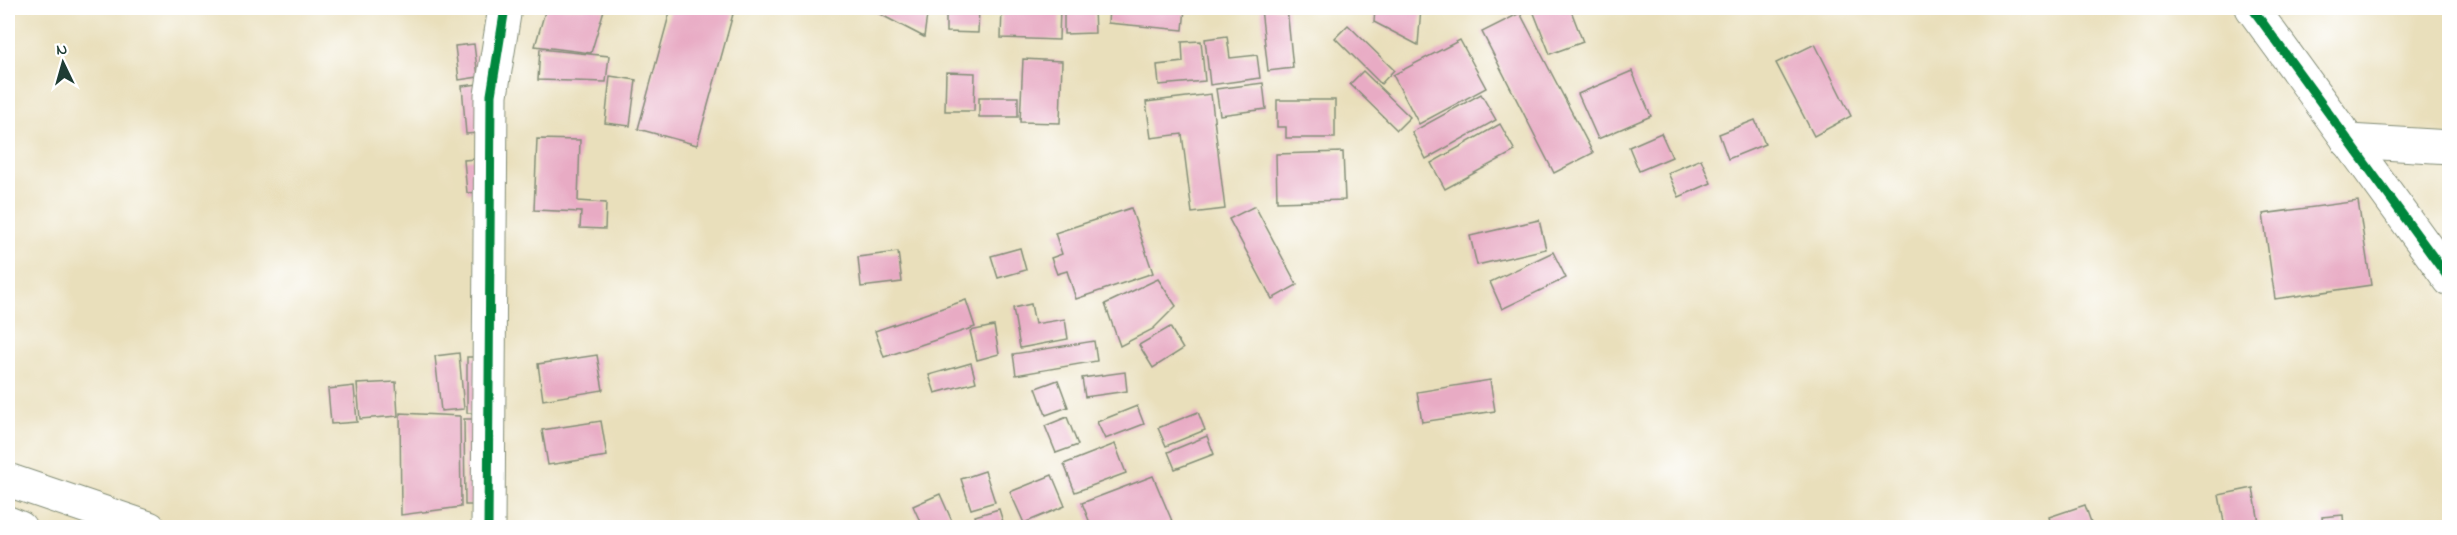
<svg xmlns="http://www.w3.org/2000/svg" width="2457" height="535" font-family="'Indie Flower',sans-serif">
	<style>
		.building { fill: #e8abc4 }
		.lines { fill: none; stroke-linecap: round; stroke-linejoin: round }
		.minor-casing { stroke: #848e78; stroke-width: 35 }
		.major-casing { stroke: #848e78; stroke-width: 35 }
		.highway-casing { stroke: #848e78; stroke-width: 35 }
		.minor { stroke: #fff; stroke-width: 33 }
		.major { stroke: #fff; stroke-width: 33 }
		.highway { stroke: #fff; stroke-width: 33 }
		.cycleway-casing { stroke: #fff; stroke-width: 13 }
		.cycleway { stroke: #00873e; stroke-width: 9 }
	</style>
	<rect width="100%" height="100%" fill="#fff"/>
	<filter id="ink" filterUnits="userSpaceOnUse"><feTurbulence type="fractalNoise" baseFrequency=".0167" numOctaves="2"/><feDisplacementMap in="SourceGraphic" scale="12" xChannelSelector="R" yChannelSelector="G"/><feConvolveMatrix kernelMatrix="1 2 1 2 8 2 1 2 1" color-interpolation-filters="sRGB"/></filter>
	<filter id="wash" filterUnits="userSpaceOnUse"><feTurbulence type="fractalNoise" baseFrequency=".008" numOctaves="4" result="noise"/><feDisplacementMap in="SourceGraphic" scale="24" xChannelSelector="R" yChannelSelector="G"/><feGaussianBlur stdDeviation="1.35" result="paint"/><feColorMatrix in="noise" values="0 0 0 0 0 0 0 0 0 0 0 0 0 0 0 0 0 1.4 0 .05"/><feComposite in="paint" operator="in"/></filter>
	<g filter="url(#wash)">
		<rect width="100%" height="100%" fill="#e9dfbb"/>
		<g id="blocks">
			<!-- building -->
			<g class="building">
				<polygon points="546,8 593,8 604,10 591,53 535,46"/>
				<polygon points="671,8 709,8 733,14 697,145 638,129"/>
				<polygon points="868,8 928,8 924,37"/>
				<polygon points="946,8 979,8 978,33 946,32"/>
				<polygon points="1002,8 1060,8 1059,40 1001,38"/>
				<polygon points="1064,8 1094,8 1095,33 1064,34"/>
				<polygon points="1109,8 1185,8 1183,30 1108,23"/>
				<polygon points="1287,8 1293,68 1268,71 1261,9"/>
				<polygon points="1375,8 1421,8 1418,45 1374,22"/>
				<polygon points="1532,8 1570,8 1583,42 1550,54"/>
				<polygon points="1520,13 1593,153 1554,173 1482,32"/>
				<polygon points="1348,25 1394,70 1381,84 1335,38"/>
				<polygon points="1227,36 1230,58 1257,55 1260,78 1210,85 1205,39"/>
				<polygon points="1460,40 1486,88 1419,124 1393,75"/>
				<polygon points="1201,41 1205,81 1159,85 1157,65 1183,62 1182,42"/>
				<polygon points="474,44 478,77 459,80 455,46"/>
				<polygon points="1815,44 1851,116 1814,136 1776,63"/>
				<polygon points="540,49 609,56 606,82 538,80"/>
				<polygon points="1023,59 1062,61 1060,123 1020,122"/>
				<polygon points="1363,71 1410,117 1397,130 1350,84"/>
				<polygon points="1632,71 1651,116 1598,139 1578,94"/>
				<polygon points="946,72 975,73 974,111 945,111"/>
				<polygon points="610,76 636,80 630,126 605,123"/>
				<polygon points="487,83 491,132 466,134 462,86"/>
				<polygon points="1263,83 1266,109 1220,115 1216,89"/>
				<polygon points="1211,94 1225,209 1192,213 1182,134 1151,138 1146,102"/>
				<polygon points="1481,94 1496,120 1426,159 1412,132"/>
				<rect x="979" y="97" width="39" height="20"/>
				<polygon points="1277,100 1335,100 1335,138 1286,138 1286,127 1277,127"/>
				<polygon points="1755,120 1765,144 1728,159 1719,134"/>
				<polygon points="1500,124 1515,151 1445,189 1431,163"/>
				<polygon points="1661,133 1672,157 1639,171 1629,147"/>
				<polygon points="537,139 580,140 578,201 606,203 605,229 580,228 581,212 534,210"/>
				<polygon points="1343,152 1345,200 1277,202 1276,154"/>
				<polygon points="487,158 489,191 467,193 464,160"/>
				<polygon points="1701,159 1711,183 1679,197 1668,173"/>
				<polygon points="2358,201 2371,285 2275,299 2263,214"/>
				<polygon points="1255,206 1297,285 1272,299 1229,219"/>
				<polygon points="1131,208 1153,273 1076,299 1067,271 1057,274 1051,258 1062,254 1055,233"/>
				<polygon points="1539,220 1546,249 1477,265 1470,236"/>
				<polygon points="1020,248 1026,270 998,278 991,256"/>
				<polygon points="898,252 902,282 861,287 858,257"/>
				<polygon points="1553,252 1566,278 1502,309 1490,282"/>
				<polygon points="1158,279 1176,306 1153,329 1120,346 1105,304"/>
				<polygon points="966,300 975,327 884,357 875,331"/>
				<polygon points="1031,304 1035,324 1065,319 1068,339 1020,348 1013,308"/>
				<polygon points="994,326 999,354 977,360 970,331"/>
				<polygon points="1170,327 1183,349 1153,368 1139,345"/>
				<polygon points="1094,341 1097,361 1016,375 1013,354"/>
				<polygon points="459,353 464,409 441,411 435,356"/>
				<polygon points="597,355 603,390 543,400 538,364"/>
				<polygon points="467,357 491,357 490,413 467,413"/>
				<polygon points="971,363 976,382 935,393 929,375"/>
				<polygon points="1125,372 1127,391 1085,397 1082,378"/>
				<polygon points="1058,380 1068,407 1046,415 1036,388"/>
				<polygon points="1490,380 1495,411 1422,422 1417,392"/>
				<polygon points="396,382 398,416 360,419 357,384"/>
				<polygon points="354,386 357,422 331,424 328,389"/>
				<polygon points="1137,406 1144,424 1105,439 1097,422"/>
				<polygon points="1198,412 1205,430 1166,446 1158,428"/>
				<polygon points="400,413 460,416 461,507 401,515"/>
				<polygon points="1067,417 1078,445 1056,453 1045,426"/>
				<polygon points="464,419 490,419 491,505 465,505"/>
				<polygon points="601,421 607,456 548,465 542,430"/>
				<polygon points="1207,436 1214,454 1175,469 1168,452"/>
				<polygon points="1115,444 1126,473 1075,492 1064,464"/>
				<polygon points="985,471 995,502 971,509 961,479"/>
				<polygon points="1052,475 1065,506 1024,523 1010,492"/>
				<polygon points="1153,476 1172,521 1156,528 1092,528 1082,503"/>
				<polygon points="2253,488 2260,528 2225,528 2219,495"/>
				<polygon points="940,494 955,528 923,528 913,506"/>
				<polygon points="2085,505 2093,528 2052,528 2049,517"/>
				<polygon points="999,509 1005,528 979,528 975,516"/>
				<polygon points="2343,515 2344,528 2323,528 2322,517"/>
			</g>
		</g>
	</g>
	<g filter="url(#ink)">
		<use href="#blocks" fill-opacity="0" stroke="#848e78" stroke-width="1.5"/>
		<g class="lines">
			<defs>
				<g id="minor">
					<polyline points="2252,8 2450,280"/>
					<polyline points="2348,141 2450,147"/>
					<polyline points="488,528 491,95 505,8"/>
				</g>
				<polyline id="major" points="8,480 149,528"/>
				<polyline id="highway" points="8,523 20,528"/>
			</defs>
			<!-- minor casing -->
			<use href="#minor" class="minor-casing"/>
			<!-- major casing -->
			<use href="#major" class="major-casing"/>
			<!-- highway casing -->
			<use href="#highway" class="highway-casing"/>
			<!-- minor -->
			<use href="#minor" class="minor"/>
			<!-- major -->
			<use href="#major" class="major"/>
			<!-- highway -->
			<use href="#highway" class="highway"/>
			<defs>
				<g id="cycleway">
					<polyline points="2252,8 2450,280"/>
					<polyline points="488,528 491,95 505,8"/>
				</g>
			</defs>
			<!-- cycleway casing -->
			<use href="#cycleway" class="cycleway-casing"/>
			<!-- cycleway -->
			<use href="#cycleway" class="cycleway"/>
		</g>
	</g>
	<!-- margin -->
	<rect width="2457" height="535" fill="none" stroke="#fff" stroke-width="30"/>
	<!-- north arrow -->
	<g transform="translate(63 63) rotate(355)" stroke="#ffffff" stroke-width="4.5" paint-order="stroke">
	<path d="M0-4.5L10 22L0 15L-10 22Z" fill="#1f3d34"/>
	<text y="-9" font-size="16" font-weight="bold" text-anchor="middle" fill="#1f3d34">N</text>
	</g>
</svg>
